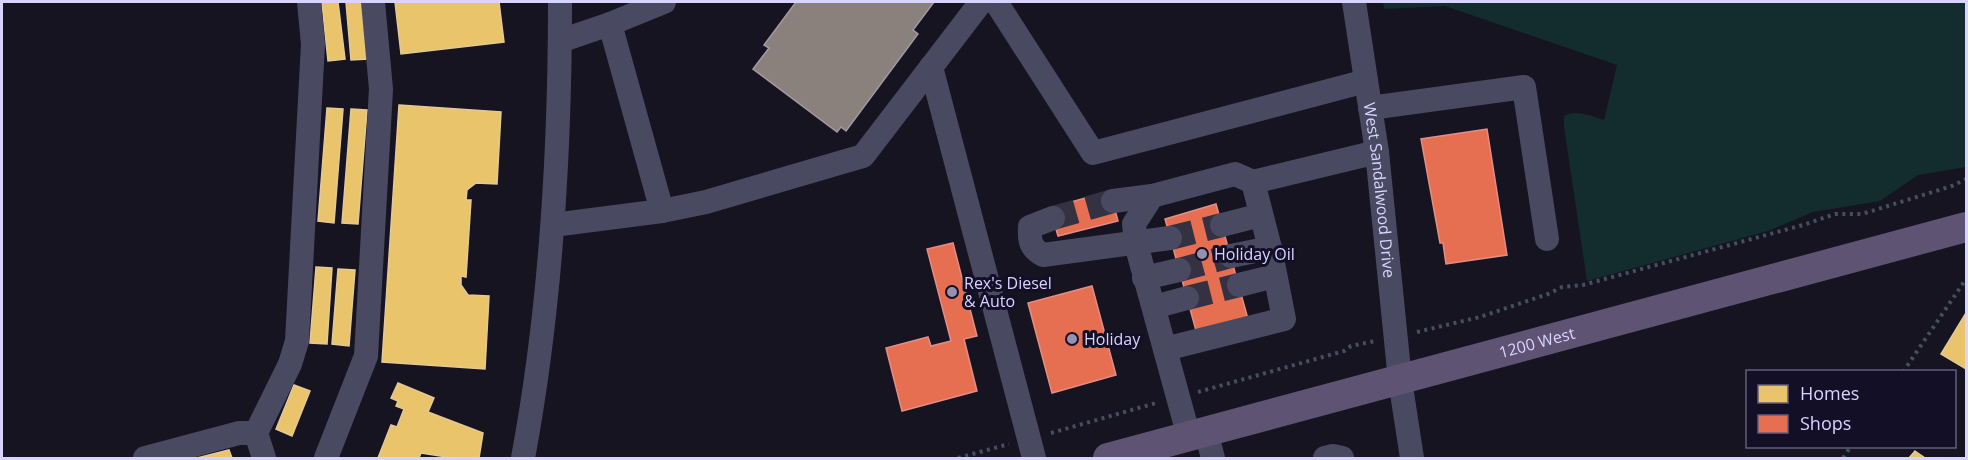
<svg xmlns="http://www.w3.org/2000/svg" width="1968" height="460" font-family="'Open Sans',sans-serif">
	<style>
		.green { fill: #132c2d }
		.homes { fill: #e9c46a; stroke: #e4c997; stroke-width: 1.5 }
		.shops { fill: #e76f51; stroke: #e38d85; stroke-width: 1.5 }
		.industry { fill: #8a817c; stroke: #a29aa3; stroke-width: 1.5 }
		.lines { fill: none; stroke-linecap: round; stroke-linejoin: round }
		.minor-tunnel { stroke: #333142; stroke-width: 24; stroke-dasharray: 24 12; stroke-linecap: butt }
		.path { stroke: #44505f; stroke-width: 4; stroke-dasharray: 3 4.5; stroke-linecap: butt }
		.minor { stroke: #4a4962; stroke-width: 24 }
		.major { stroke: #5e5373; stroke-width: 30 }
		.poi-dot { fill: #9591b1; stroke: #130f26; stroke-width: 2 }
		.labels { text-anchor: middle; stroke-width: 6; stroke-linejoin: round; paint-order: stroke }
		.street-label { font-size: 16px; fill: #d9d4ff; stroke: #130f26 }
		.poi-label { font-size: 16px; fill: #d9d4ff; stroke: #130f26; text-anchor: start }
	</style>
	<rect width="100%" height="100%" fill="#161421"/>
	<!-- green -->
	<path class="green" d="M1383 2H1966V167L1918 175 1880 201 1813 212 1768 231 1587 281 1564 127V116C1577 109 1591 116 1604 120L1617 65 1445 6 1384 9Z"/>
	<!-- homes -->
	<g class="homes">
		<polygon points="322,2 338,2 345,59 328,61"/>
		<polygon points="346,2 362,2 368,59 351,60"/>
		<polygon points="395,2 499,2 504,42 401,54"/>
		<polygon points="399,105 501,112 497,184 476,183 467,190 466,200 471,200 466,277 461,276 461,285 468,295 489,296 485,369 382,362"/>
		<polygon points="327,108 343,109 334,223 318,221"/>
		<polygon points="351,109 367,110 358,224 342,223"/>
		<polygon points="316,267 332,268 327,344 310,343"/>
		<polygon points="338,269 355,270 349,346 332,344"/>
		<polygon points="1966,313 1966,369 1941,354"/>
		<polygon points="398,383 434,398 428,412 483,433 479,458 453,458 421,453 419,458 378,458 391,425 397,427 404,409 396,406 398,401 391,398"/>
		<polygon points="294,385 310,391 292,436 276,429"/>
		<polygon points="229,450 232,458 197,458"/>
		<polygon points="1915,451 1925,458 1909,458"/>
	</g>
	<!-- shops -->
	<g class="shops">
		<polygon points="1487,129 1507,255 1446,264 1443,243 1440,243 1421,139"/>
		<polygon points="1110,191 1118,221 1058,236 1050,208"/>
		<polygon points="1216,204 1248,319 1197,334 1165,219"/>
		<polygon points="953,243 977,336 964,339 977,391 902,411 886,348 928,337 931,346 951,341 927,249"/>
		<polygon points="1092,286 1116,375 1052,393 1028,303"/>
	</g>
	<!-- industry -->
	<polygon class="industry" points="796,2 934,2 913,30 918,34 846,131 841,127 837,132 753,69 769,48 764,45"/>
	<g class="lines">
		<!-- minor-tunnel -->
		<g class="minor-tunnel">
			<polyline points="1053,218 1113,201"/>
			<polyline points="1170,238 1222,225"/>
			<polyline points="1179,270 1231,256"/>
			<polyline points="1187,298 1239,285"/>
		</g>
		<!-- path -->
		<g class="path">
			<polyline points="1417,332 1480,317 1548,294 1562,287 1583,285 1803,225 1835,214 1862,214 1952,186 1966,179"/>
			<polyline points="1903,372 1966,279"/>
			<polyline points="1198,392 1344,351 1351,346 1375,341"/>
			<polyline points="1051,433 1156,403"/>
			<polyline points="958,458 1009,444"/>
			<polyline points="1843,458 1851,446"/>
		</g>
		<!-- minor -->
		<g class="minor">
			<polyline points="996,2 1093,153 1366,81"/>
			<path id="s1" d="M1354 2 1377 152 1400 380 1412 458"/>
			<polyline points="610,24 664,2"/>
			<polyline points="931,67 1034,458"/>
			<polyline points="1370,108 1524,87 1547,239"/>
			<polyline points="1113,201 1152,196"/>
			<polyline points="662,211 706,202 863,156 981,2"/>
			<path d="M1053 218 1030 227C1029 242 1031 248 1043 255L1170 238"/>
			<polyline points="553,225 662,211 610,24 560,41"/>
			<polyline points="1222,225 1261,215"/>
			<polyline points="1231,256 1270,248"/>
			<polyline points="1144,278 1179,270"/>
			<polyline points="1239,285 1275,276"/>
			<polyline points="1154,307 1187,298"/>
			<polyline points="1165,349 1284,319 1270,248 1253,182"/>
			<polyline points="1206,432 1213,458"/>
			<polyline points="1189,437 1136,244 1134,224 1152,196 1235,174 1253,182 1377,152"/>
			<polyline points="145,458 239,433 256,433"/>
			<polyline points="264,458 256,433 290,364 297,341 313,44 309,2"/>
			<polyline points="326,458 366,356 381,89 373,2"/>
			<path d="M523 458C551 308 560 155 560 2"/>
			<polyline points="1325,458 1333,456 1342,458"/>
		</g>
		<!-- major -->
		<path class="major" id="s2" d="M1108 458 1966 227"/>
	</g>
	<!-- markers -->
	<g class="poi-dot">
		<circle cx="1202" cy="254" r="6"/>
		<circle cx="952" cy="292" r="6"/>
		<circle cx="1072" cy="339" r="6"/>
	</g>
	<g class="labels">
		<!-- street labels -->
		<g class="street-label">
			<text dy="6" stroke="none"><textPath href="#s1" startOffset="190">West Sandalwood Drive</textPath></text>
			<text dy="6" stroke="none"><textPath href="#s2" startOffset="444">1200 West</textPath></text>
		</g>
		<!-- poi labels -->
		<g class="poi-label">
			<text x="1214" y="260">Holiday Oil</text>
			<text x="964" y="289">Rex's Diesel<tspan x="964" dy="18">&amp; Auto</tspan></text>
			<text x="1084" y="345">Holiday</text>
		</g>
	</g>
	<!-- border -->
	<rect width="1968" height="460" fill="none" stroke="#d9d4ff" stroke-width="6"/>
	<!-- legend -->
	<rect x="1746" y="370" width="210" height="78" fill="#130f26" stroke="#625e7d" stroke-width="1.5"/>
	<rect x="1758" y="385" width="30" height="18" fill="#e9c46a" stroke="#625e7d" stroke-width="1.5"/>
	<text x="1800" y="400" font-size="18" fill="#d9d4ff">Homes</text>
	<rect x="1758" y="415" width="30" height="18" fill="#e76f51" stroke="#625e7d" stroke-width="1.5"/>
	<text x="1800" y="430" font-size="18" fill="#d9d4ff">Shops</text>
</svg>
